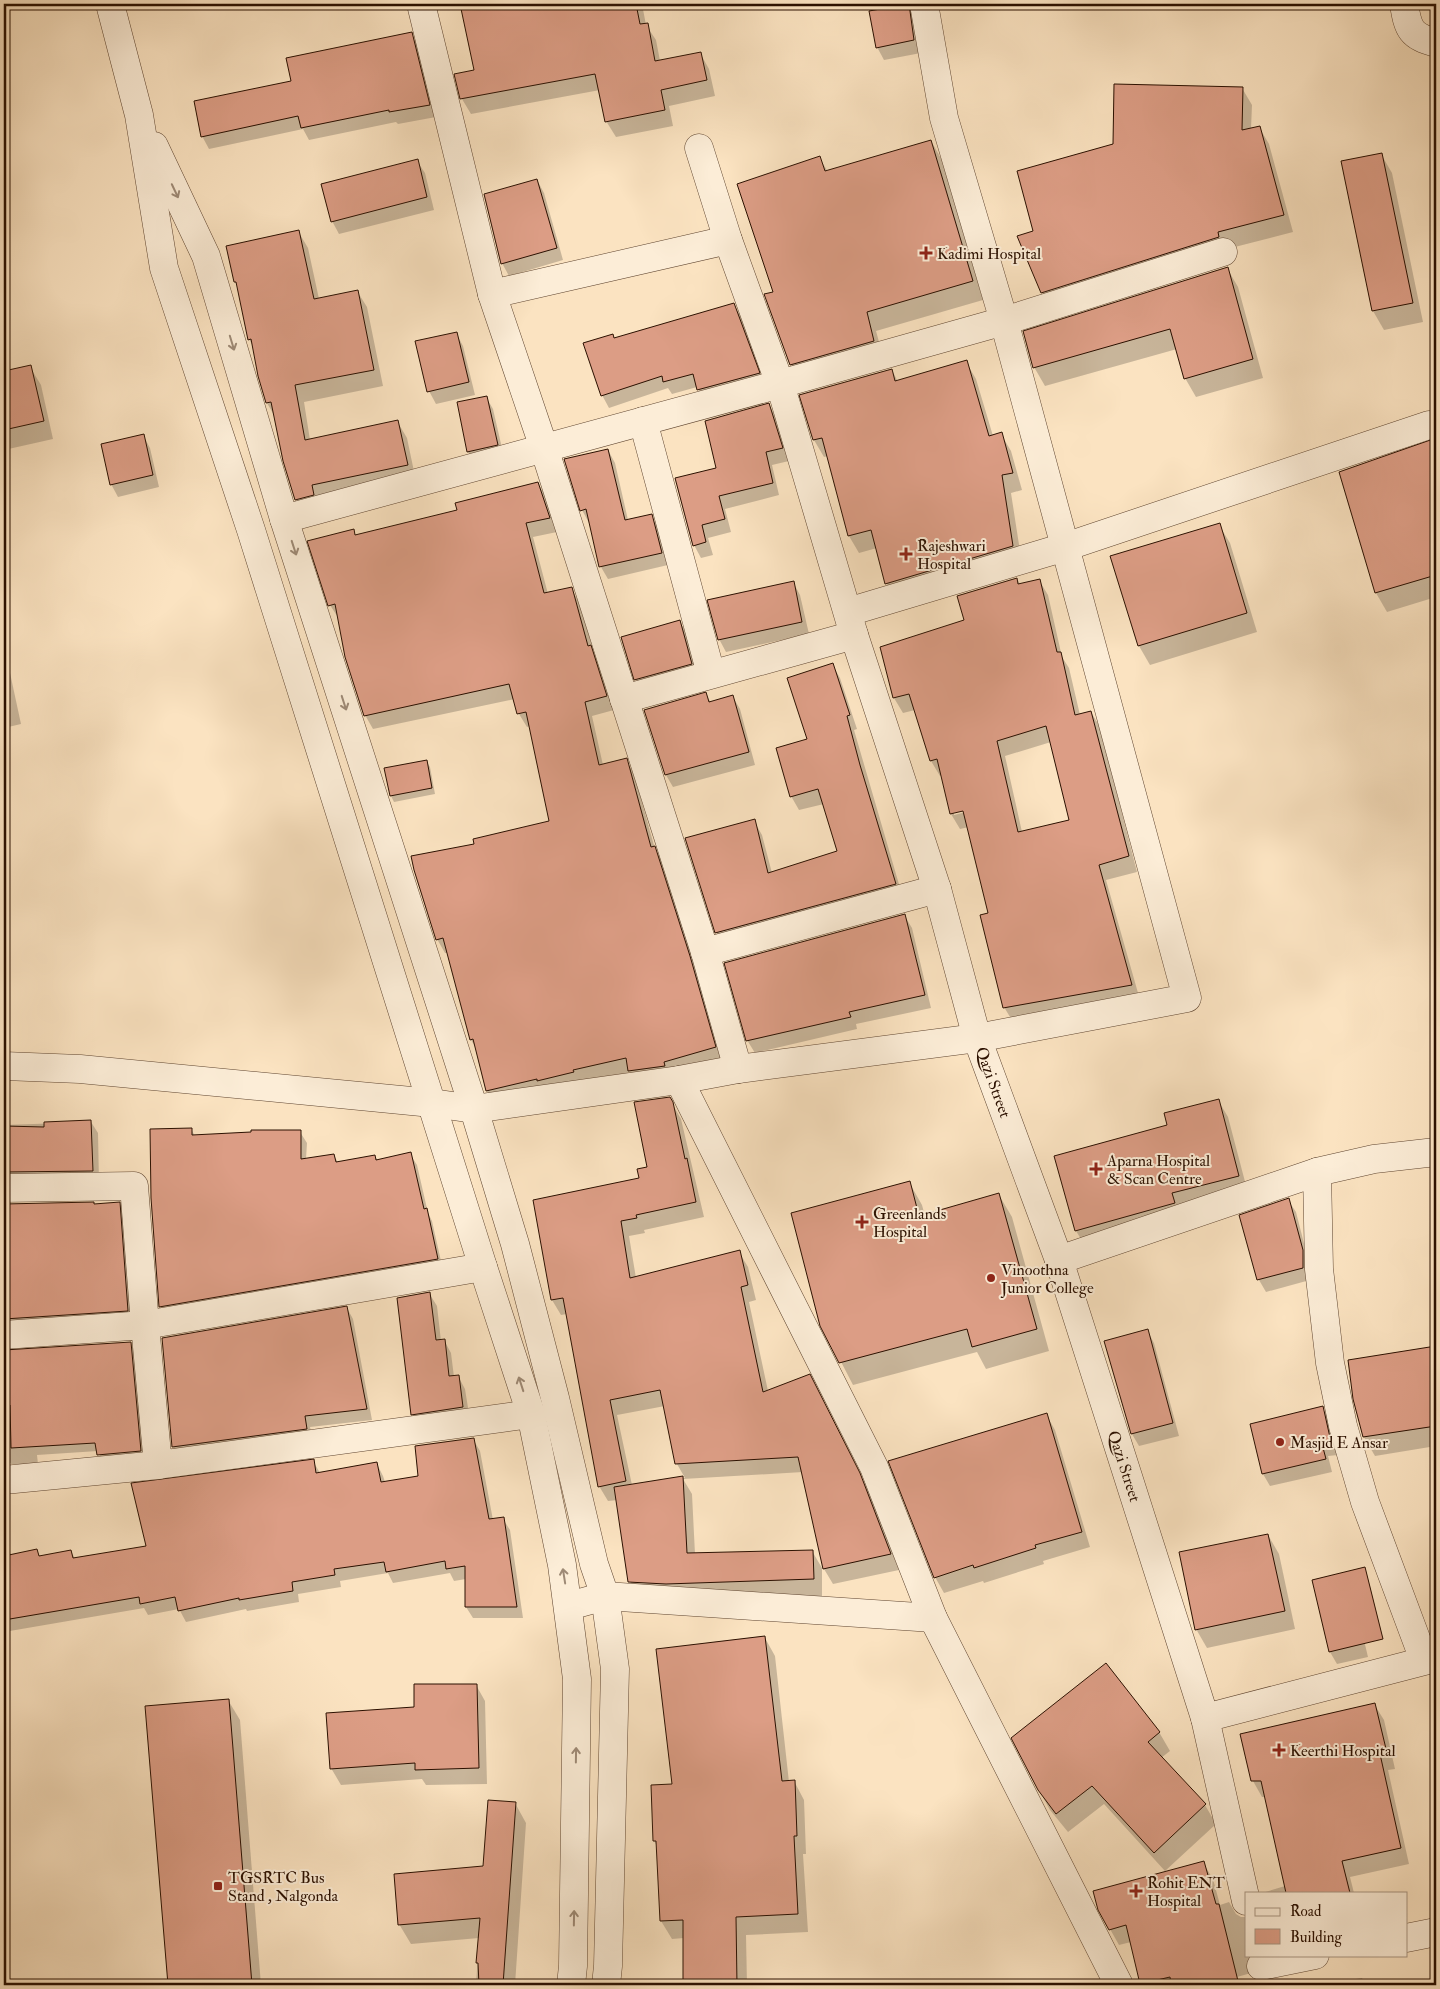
<svg xmlns="http://www.w3.org/2000/svg" width="1440" height="1989" font-family="'IM FELL Double Pica',serif">
	<style>
		.shadow { fill: #0003; fill-rule: evenodd }
		.building { fill: #dc9d85; stroke: #2b1000; fill-rule: evenodd }
		.lines { fill: none; stroke-linecap: round; stroke-linejoin: round }
		.minor-casing { stroke: #5f4530; stroke-width: 29 }
		.tertiary-casing { stroke: #5f4530; stroke-width: 29 }
		.minor { stroke: #fcedd7; stroke-width: 28 }
		.tertiary { stroke: #fcedd7; stroke-width: 28 }
		.oneway { stroke: #9e8a76 }
		.poi-dot { fill: #8f2418; stroke: #fcedd7; stroke-width: 2 }
		.labels { text-anchor: middle; stroke-width: 4; stroke-linejoin: round; paint-order: stroke }
		.poi-label { font-size: 16px; fill: #2b1000; stroke: #fcedd7; text-anchor: start }
		.street-label { font-size: 16px; fill: #2b1000; stroke: #fcedd7 }
	</style>
	<rect width="100%" height="100%" fill="#fbe3c1"/>
	<filter id="stains"><feTurbulence type="fractalNoise" baseFrequency=".004" numOctaves="4"/><feColorMatrix values="0 0 0 0 .2 0 0 0 0 .09 0 0 0 0 .02 0 0 0 .5 -.17"/></filter>
	<radialGradient id="worn" r=".72"><stop offset=".6" stop-color="#630" stop-opacity="0"/><stop offset="1" stop-color="#630" stop-opacity=".3"/></radialGradient>
	<!-- shadow -->
	<g class="shadow">
		<polygon points="461,4 642,4 646,25 656,40 660,61 700,53 709,69 715,96 669,106 673,126 616,137 606,121 600,90 471,114 462,99 475,71"/>
		<polygon points="1434,4 1436,4 1436,16 1434,12"/>
		<polygon points="908,5 915,17 921,53 884,60 877,47"/>
		<polygon points="411,34 418,46 436,117 398,124 396,122 309,140 303,129 209,149 202,136 292,82"/>
		<polygon points="1242,88 1252,105 1251,129 1259,127 1269,144 1293,232 1227,249 1052,309 1042,292 1114,145"/>
		<polygon points="931,141 942,160 983,300 876,331 884,360 802,383 791,364 775,292 819,157 828,172"/>
		<polygon points="1381,154 1392,173 1423,322 1384,330 1373,311 1343,162"/>
		<polygon points="417,161 425,173 434,210 339,234 332,221"/>
		<polygon points="537,180 544,193 563,260 509,276 502,263"/>
		<polygon points="298,231 308,248 319,299 357,291 367,307 383,386 304,402 310,440 397,421 407,438 416,481 305,516 296,499 275,417 267,403 254,348 249,339 239,288 235,282"/>
		<polygon points="1227,268 1238,287 1263,378 1196,397 1185,378 1177,349 1045,386 1034,367"/>
		<polygon points="734,305 741,317 766,386 705,402 697,387 672,394 668,388 609,408 602,395 615,340"/>
		<polygon points="456,333 463,346 475,395 436,404 429,391"/>
		<polygon points="966,362 976,379 993,436 1001,434 1011,451 1022,490 1011,493 1022,564 897,601 887,584 877,548 859,553 849,536 828,456 824,457 814,440 801,396 892,370 898,382"/>
		<polygon points="30,367 41,385 53,439 4,450 4,373"/>
		<polygon points="486,397 493,409 504,457 476,464 468,452 458,403"/>
		<polygon points="769,405 776,417 789,461 772,465 779,495 725,509 731,532 708,538 713,555 701,558 694,545 718,469"/>
		<polygon points="143,435 150,448 159,487 118,497 111,484"/>
		<polygon points="1436,440 1436,597 1387,612 1376,593 1341,472"/>
		<polygon points="608,450 615,463 628,520 651,515 658,528 668,565 608,579 601,567 590,522 589,523 582,510"/>
		<polygon points="538,483 546,497 557,532 533,537 548,594 571,588 579,602 594,653 598,660 614,710 592,716 603,765 626,760 634,774 655,849 662,861 697,972 723,1061 638,1085 630,1072 495,1104 487,1091 476,1048 471,1040 448,953 445,953 437,939 476,845 551,822 530,726 527,727 519,714 515,699 373,729 365,715 339,619 330,605 353,530 356,536 458,511"/>
		<polygon points="1219,525 1230,543 1257,632 1150,665 1139,646 1112,557"/>
		<path d="M1017 579 1020 584 1039 580 1048 595 1062 657 1069 668 1080 715 1091 712 1100 727 1137 872 1106 880 1140 1000 1013 1022 1004 1007 990 914 969 827 960 829 951 814 942 775 940 776 931 761 915 710 903 713 894 698 966 621ZM1051 742 1071 821 1022 832 1005 756ZM969 809 970 811 954 815V812Z"/>
		<polygon points="793,582 800,595 809,634 726,652 719,639"/>
		<polygon points="680,622 687,634 698,676 643,692 636,679"/>
		<polygon points="4,645 21,724 4,728"/>
		<polygon points="832,664 840,678 857,729 854,730 903,898 725,947 716,932 754,821 762,835 772,873 838,852 824,804 799,810 791,796"/>
		<polygon points="706,694 711,703 733,697 740,709 755,765 673,787 666,775"/>
		<polygon points="426,761 430,767 435,794 394,802 391,796 386,769"/>
		<polygon points="904,915 912,928 931,1008 856,1024 857,1029 755,1053 747,1040"/>
		<path d="M669 1098 681 1119 704 1217 644 1230 645 1233 629 1236 636 1278 739 1252 748 1267 756 1300 749 1302 768 1391H818L868 1490 899 1570 833 1584 824 1569 803 1472 683 1479 692 1494 695 1554 812 1551 822 1568V1596L677 1601 639 1598 630 1581 618 1500 608 1501 599 1486 567 1314 561 1315 552 1300 649 1168ZM665 1406 677 1464 685 1478 632 1485 617 1415Z"/>
		<polygon points="1218,1100 1228,1117 1248,1193 1086,1247 1076,1231 1056,1157 1169,1125"/>
		<polygon points="91,1122 98,1133 99,1182 4,1186 4,1125"/>
		<polygon points="191,1129 195,1136 300,1132 307,1143 306,1159 334,1155 338,1163 375,1156 378,1161 410,1154 417,1165 428,1213 432,1221 443,1270 167,1317 160,1306"/>
		<polygon points="909,1182 922,1205 925,1216 999,1195 1012,1217 1049,1351 986,1369 977,1352 853,1385 822,1325"/>
		<polygon points="1288,1200 1296,1212 1309,1263 1310,1280 1266,1292 1259,1280 1241,1216"/>
		<polygon points="119,1203 126,1215 134,1322 4,1333 4,1205 93,1204 94,1206"/>
		<polygon points="429,1293 437,1306 441,1341 444,1340 451,1353 454,1377 458,1376 465,1389 470,1420 419,1427 412,1414"/>
		<polygon points="347,1308 353,1319 372,1420 310,1427 313,1440 180,1458 173,1447 163,1339"/>
		<polygon points="1147,1330 1154,1343 1179,1436 1139,1446 1132,1434 1106,1342"/>
		<polygon points="130,1343 135,1351 145,1459 103,1463 98,1451 37,1455 38,1464 11,1464 6,1456 4,1351"/>
		<polygon points="1436,1348 1436,1446 1375,1456 1364,1437 1349,1361"/>
		<polygon points="1322,1408 1330,1420 1338,1455 1328,1456 1332,1472 1270,1486 1263,1474"/>
		<polygon points="1046,1414 1055,1430 1090,1547 1043,1561 1044,1564 984,1583 983,1581 944,1593 935,1577"/>
		<polygon points="473,1439 480,1451 493,1520 503,1519 510,1530 523,1618 473,1618 466,1607 466,1579 454,1581 450,1573 393,1583 388,1573 340,1581 341,1587 298,1594 299,1602 247,1611 246,1609 186,1622 179,1609 148,1615 144,1608 4,1632 4,1544 12,1556 37,1550 40,1557 71,1551 75,1559 147,1547 313,1461 320,1473 377,1464 383,1476 385,1482 419,1477"/>
		<polygon points="1268,1535 1279,1554 1295,1629 1207,1648 1196,1629"/>
		<polygon points="1313,1581 1351,1586 1368,1657 1337,1664 1330,1652"/>
		<polygon points="765,1638 775,1656 789,1782 794,1781 804,1800 806,1854 803,1854 808,1932 746,1935 747,1985 684,1985 684,1938 672,1939 661,1921 657,1846 654,1841 652,1786 673,1786"/>
		<polygon points="476,1685 485,1701 487,1784 426,1785 422,1779 341,1785 331,1768 415,1709"/>
		<polygon points="228,1700 240,1720 261,1985 168,1985 146,1707"/>
		<polygon points="1374,1704 1384,1720 1395,1769 1388,1770 1409,1864 1350,1877 1354,1893 1262,1893 1285,1886 1266,1797 1262,1797 1253,1781"/>
		<polygon points="1159,1732 1170,1751 1161,1758 1205,1805 1216,1824 1165,1871 1104,1804 1068,1832 1050,1810 1039,1790"/>
		<polygon points="515,1803 526,1823 515,1985 476,1985 479,1938 411,1944 399,1924 485,1867"/>
		<polygon points="1203,1863 1213,1879 1220,1905 1229,1902 1236,1914 1241,1917 1246,1917 1246,1955 1316,1955 1208,1985 1142,1985 1131,1942 1119,1945 1110,1929"/>
		<polygon points="1362,1978 1366,1985 1338,1985 1337,1982"/>
	</g>
	<!-- building -->
	<g class="building">
		<polygon points="460,4 636,4 640,24 648,23 655,61 701,52 707,80 661,90 665,110 605,122 595,74 460,99 454,74 474,70"/>
		<polygon points="909,4 914,40 876,48 869,11"/>
		<polygon points="412,32 430,105 389,112 389,110 301,128 298,116 201,137 194,101 291,81 286,58"/>
		<polygon points="1114,84 1243,87 1242,130 1260,126 1284,215 1218,232 1219,237 1041,293 1017,236 1033,231 1017,171 1113,144"/>
		<polygon points="931,140 973,281 867,312 874,341 790,365 764,294 773,292 737,184 820,156 825,171"/>
		<polygon points="1382,153 1413,303 1372,311 1341,161"/>
		<polygon points="418,159 427,197 331,222 321,184"/>
		<polygon points="537,179 557,248 501,264 484,194"/>
		<polygon points="299,230 314,299 358,290 374,370 295,385 305,440 398,420 408,465 312,485 314,495 295,500 283,461 271,402 266,403 258,376 251,339 248,340 236,282 234,282 226,246"/>
		<polygon points="1228,267 1253,359 1184,379 1170,329 1033,368 1023,331"/>
		<polygon points="734,303 760,373 697,390 693,374 663,382 662,376 601,396 583,343 613,334 614,338"/>
		<polygon points="457,332 469,382 427,392 415,341"/>
		<polygon points="967,360 989,436 1002,432 1013,473 1002,475 1013,546 885,584 871,530 848,536 822,438 813,440 799,395 892,369 895,381"/>
		<polygon points="31,365 44,421 4,430 4,371"/>
		<polygon points="487,396 498,445 467,452 457,402"/>
		<polygon points="769,403 783,448 766,452 773,483 719,496 725,519 702,525 706,542 693,546 675,478 716,468 705,421"/>
		<polygon points="144,434 153,475 110,485 101,444"/>
		<polygon points="1436,438 1436,575 1375,593 1339,472"/>
		<polygon points="608,449 625,520 652,514 662,553 599,567 586,509 580,511 564,459"/>
		<polygon points="538,482 550,518 526,523 544,593 572,587 588,646 591,645 607,696 585,702 599,765 627,758 651,847 655,846 690,956 716,1047 664,1062 665,1066 628,1071 626,1058 573,1070 574,1072 537,1081 537,1079 486,1091 473,1039 470,1040 443,938 436,940 414,870 411,856 474,844 473,839 549,821 526,712 517,714 509,684 364,716 345,657 335,604 328,606 307,541 354,529 355,535 457,510 455,503"/>
		<polygon points="1220,523 1247,613 1138,646 1110,556"/>
		<path d="M1017 578 1018 584 1040 579 1057 652H1061L1075 715 1091 711 1129 856 1099 865 1132 985 1003 1008 980 915 988 913 963 811 950 814 937 759 930 761 909 694 893 698 880 647 964 620 957 596ZM1046 726 1069 820 1018 832 997 741Z"/>
		<polygon points="794,581 802,622 718,640 707,600"/>
		<polygon points="680,620 692,664 634,680 621,637"/>
		<polygon points="833,663 850,715 847,716 860,765 896,884 715,933 685,838 755,819 768,873 837,851 818,789 790,797 776,748 807,739 787,678"/>
		<polygon points="706,692 709,702 733,695 749,752 665,775 644,710"/>
		<polygon points="427,760 432,788 390,796 384,768"/>
		<polygon points="905,914 925,995 849,1012 851,1017 746,1041 724,963"/>
		<polygon points="670,1097 673,1102 685,1159 687,1158 696,1202 636,1215 637,1218 621,1221 630,1278 740,1250 748,1285 741,1287 763,1392 810,1374 860,1473 891,1554 823,1569 798,1457 675,1464 660,1390 610,1400 626,1481 598,1487 563,1298 551,1300 533,1200 639,1178 637,1169 647,1167 634,1102"/>
		<polygon points="1219,1099 1239,1176 1172,1193 1175,1203 1075,1231 1054,1156 1167,1125 1164,1113"/>
		<polygon points="91,1120 93,1171 4,1172 4,1126 44,1127 44,1122"/>
		<polygon points="192,1128 192,1135 251,1132 251,1130 301,1130 301,1159 334,1154 336,1162 375,1155 376,1160 411,1152 424,1209 427,1208 438,1259 159,1307 151,1198 150,1129"/>
		<polygon points="910,1181 919,1216 999,1193 1037,1329 972,1347 967,1329 839,1363 820,1326 791,1213"/>
		<polygon points="1289,1198 1303,1250 1303,1268 1257,1280 1239,1215"/>
		<polygon points="94,1202 94,1204 120,1202 128,1311 4,1319 4,1204"/>
		<polygon points="430,1292 436,1340 445,1339 449,1376 459,1375 463,1407 411,1415 397,1298"/>
		<polygon points="347,1306 367,1409 305,1416 307,1429 172,1447 162,1338"/>
		<polygon points="1148,1329 1173,1423 1131,1434 1104,1341"/>
		<polygon points="131,1342 141,1451 97,1455 95,1443 11,1448 10,1405 4,1405 4,1350"/>
		<polygon points="1436,1346 1436,1426 1363,1437 1353,1399 1348,1360"/>
		<polygon points="1323,1406 1331,1442 1322,1444 1326,1459 1262,1474 1250,1424"/>
		<polygon points="1047,1413 1082,1532 1035,1545 1036,1548 974,1568 973,1565 934,1578 888,1461"/>
		<polygon points="474,1438 489,1519 504,1517 517,1607 465,1607 465,1566 446,1569 445,1561 386,1572 384,1562 334,1569 335,1575 292,1582 293,1591 239,1600 239,1598 178,1611 175,1597 140,1604 139,1597 4,1620 4,1556 37,1549 39,1556 71,1550 73,1558 146,1546 131,1483 314,1459 316,1473 377,1462 381,1482 418,1476 415,1446"/>
		<polygon points="683,1476 687,1553 813,1550 814,1579 666,1584 628,1582 614,1487"/>
		<polygon points="1268,1534 1285,1611 1195,1630 1179,1552"/>
		<polygon points="1365,1567 1383,1639 1329,1652 1312,1580"/>
		<polygon points="765,1636 782,1781 795,1780 797,1836 794,1836 798,1914 736,1917 737,1985 683,1985 683,1920 660,1921 656,1841 653,1841 651,1785 672,1784 656,1649"/>
		<polygon points="1106,1663 1160,1732 1148,1742 1206,1804 1154,1853 1092,1786 1056,1814 1038,1790 1011,1738"/>
		<polygon points="414,1684 477,1684 479,1768 415,1770 415,1763 330,1769 326,1713 414,1707"/>
		<polygon points="229,1699 252,1985 168,1985 145,1706"/>
		<polygon points="1375,1703 1387,1753 1380,1754 1401,1848 1342,1861 1350,1893 1286,1893 1261,1781 1251,1781 1240,1734"/>
		<polygon points="488,1800 516,1802 503,1985 479,1985 478,1963 476,1963 480,1918 398,1925 394,1874 483,1866"/>
		<polygon points="1204,1861 1216,1904 1219,1904 1239,1985 1171,1985 1170,1977 1140,1984 1126,1925 1109,1930 1098,1910 1093,1891"/>
	</g>
	<g class="lines">
		<defs>
			<g id="minor">
				<polyline points="421,4 492,294 544,448 705,952 738,1069"/>
				<polyline points="924,4 944,118 1004,321 1223,252"/>
				<path d="M1404 4C1408 30 1411 36 1436 43"/>
				<polyline points="699,148 728,240 780,384 854,635 937,889 977,1038 1059,1260 1205,1718 1246,1901"/>
				<polyline points="492,294 728,240"/>
				<polyline points="643,421 711,674"/>
				<polyline points="848,612 1065,547 1429,425"/>
				<polyline points="624,699 854,635"/>
				<polyline points="705,952 937,889"/>
				<polyline points="4,1066 80,1069 432,1103 474,1109 679,1080 738,1069 977,1038 1187,998 1004,321 780,384 284,519"/>
				<polyline points="1317,1172 1319,1269 1330,1363 1343,1426 1365,1502 1424,1660"/>
				<polyline points="4,1188 134,1186 145,1325 483,1267"/>
				<polyline points="1059,1260 1317,1172 1374,1159 1436,1152"/>
				<polyline points="4,1335 145,1325 158,1465 531,1414"/>
				<polyline points="4,1480 158,1465"/>
				<polyline points="569,1606 605,1596 933,1618 874,1467 679,1080"/>
				<polyline points="933,1618 1119,1985"/>
				<polyline points="1205,1718 1436,1658"/>
				<polyline points="1406,1938 1436,1932"/>
				<polyline points="1261,1966 1315,1955"/>
			</g>
			<g id="tertiary">
				<polyline points="110,4 139,115 164,268 251,530 483,1267 531,1414 562,1565 577,1679 573,1966 571,1985"/>
				<polyline points="154,146 206,256 284,519 474,1109 515,1244 555,1398 594,1564 605,1596 615,1669 608,1966 606,1985"/>
			</g>
		</defs>
		<!-- minor casing -->
		<use href="#minor" class="minor-casing"/>
		<!-- tertiary casing -->
		<use href="#tertiary" class="tertiary-casing"/>
		<!-- minor -->
		<use href="#minor" class="minor"/>
		<!-- tertiary -->
		<use href="#tertiary" class="tertiary"/>
	</g>
	<!-- one-way arrows -->
	<defs><path id="oneway-shaft" d="M-6 0H5M1.5-3L5.5 0L1.5 3" fill="none" stroke-width="1.6" stroke-linecap="round" stroke-linejoin="round" transform="scale(1.25)"/></defs>
	<g class="oneway">
		<use href="#oneway-shaft" transform="translate(175 191) rotate(65)"/>
		<use href="#oneway-shaft" transform="translate(232 343) rotate(73)"/>
		<use href="#oneway-shaft" transform="translate(294 548) rotate(72)"/>
		<use href="#oneway-shaft" transform="translate(344 703) rotate(72)"/>
		<use href="#oneway-shaft" transform="translate(521 1384) rotate(-108)"/>
		<use href="#oneway-shaft" transform="translate(564 1576) rotate(-99)"/>
		<use href="#oneway-shaft" transform="translate(576 1755) rotate(-89)"/>
		<use href="#oneway-shaft" transform="translate(574 1918) rotate(-89)"/>
	</g>
	<!-- markers -->
	<g class="poi-dot">
		<path d="M923.5 245.5h5v5h5v5h-5v5h-5v-5h-5v-5h5z"/>
		<path d="M903.5 546.5h5v5h5v5h-5v5h-5v-5h-5v-5h5z"/>
		<path d="M1093.5 1161.5h5v5h5v5h-5v5h-5v-5h-5v-5h5z"/>
		<path d="M859.5 1214.5h5v5h5v5h-5v5h-5v-5h-5v-5h5z"/>
		<circle cx="991" cy="1278" r="5"/>
		<circle cx="1280" cy="1442" r="5"/>
		<path d="M1276.5 1742.5h5v5h5v5h-5v5h-5v-5h-5v-5h5z"/>
		<rect x="213" y="1881" width="10" height="10" rx="2.5"/>
		<path d="M1133.5 1883.5h5v5h5v5h-5v5h-5v-5h-5v-5h5z"/>
	</g>
	<g class="labels">
		<!-- poi labels -->
		<g class="poi-label">
			<text x="937" y="259">Kadimi Hospital</text>
			<text x="917" y="551">Rajeshwari<tspan x="917" dy="18">Hospital</tspan></text>
			<text x="1107" y="1166">Aparna Hospital<tspan x="1107" dy="18">&amp; Scan Centre</tspan></text>
			<text x="873" y="1219">Greenlands<tspan x="873" dy="18">Hospital</tspan></text>
			<text x="1001" y="1275">Vinoothna<tspan x="1001" dy="18">Junior College</tspan></text>
			<text x="1290" y="1448">Masjid E Ansar</text>
			<text x="1290" y="1756">Keerthi Hospital</text>
			<text x="228" y="1883">TGSRTC Bus<tspan x="228" dy="18">Stand , Nalgonda</tspan></text>
			<text x="1147" y="1888">Rohit ENT<tspan x="1147" dy="18">Hospital</tspan></text>
		</g>
		<!-- street labels -->
		<g class="street-label">
			<text transform="translate(994 1082) rotate(70)" y="6">Qazi Street</text>
			<text transform="translate(1125 1466) rotate(72)" y="6">Qazi Street</text>
		</g>
	</g>
	<!-- margin -->
	<rect width="1440" height="1989" fill="none" stroke="#fbe3c1" stroke-width="20"/>
	<rect x="5" y="5" width="1430" height="1979" fill="none" stroke="#2b1000" stroke-width="2.5"/>
	<rect x="10" y="10" width="1420" height="1969" fill="none" stroke="#2b1000"/>
	<!-- legend -->
	<rect x="1245" y="1892" width="162" height="65" fill="#fcedd7" stroke="#a89581"/>
	<rect x="1255" y="1908" width="25" height="8" fill="#fcedd7" stroke="#a89581"/>
	<text x="1290" y="1916" font-size="15" fill="#2b1000">Road</text>
	<rect x="1255" y="1929" width="25" height="15" fill="#dc9d85" stroke="#a89581"/>
	<text x="1290" y="1942" font-size="15" fill="#2b1000">Building</text>
	<rect width="100%" height="100%" filter="url(#stains)"/>
	<rect width="100%" height="100%" fill="url(#worn)"/>
</svg>
